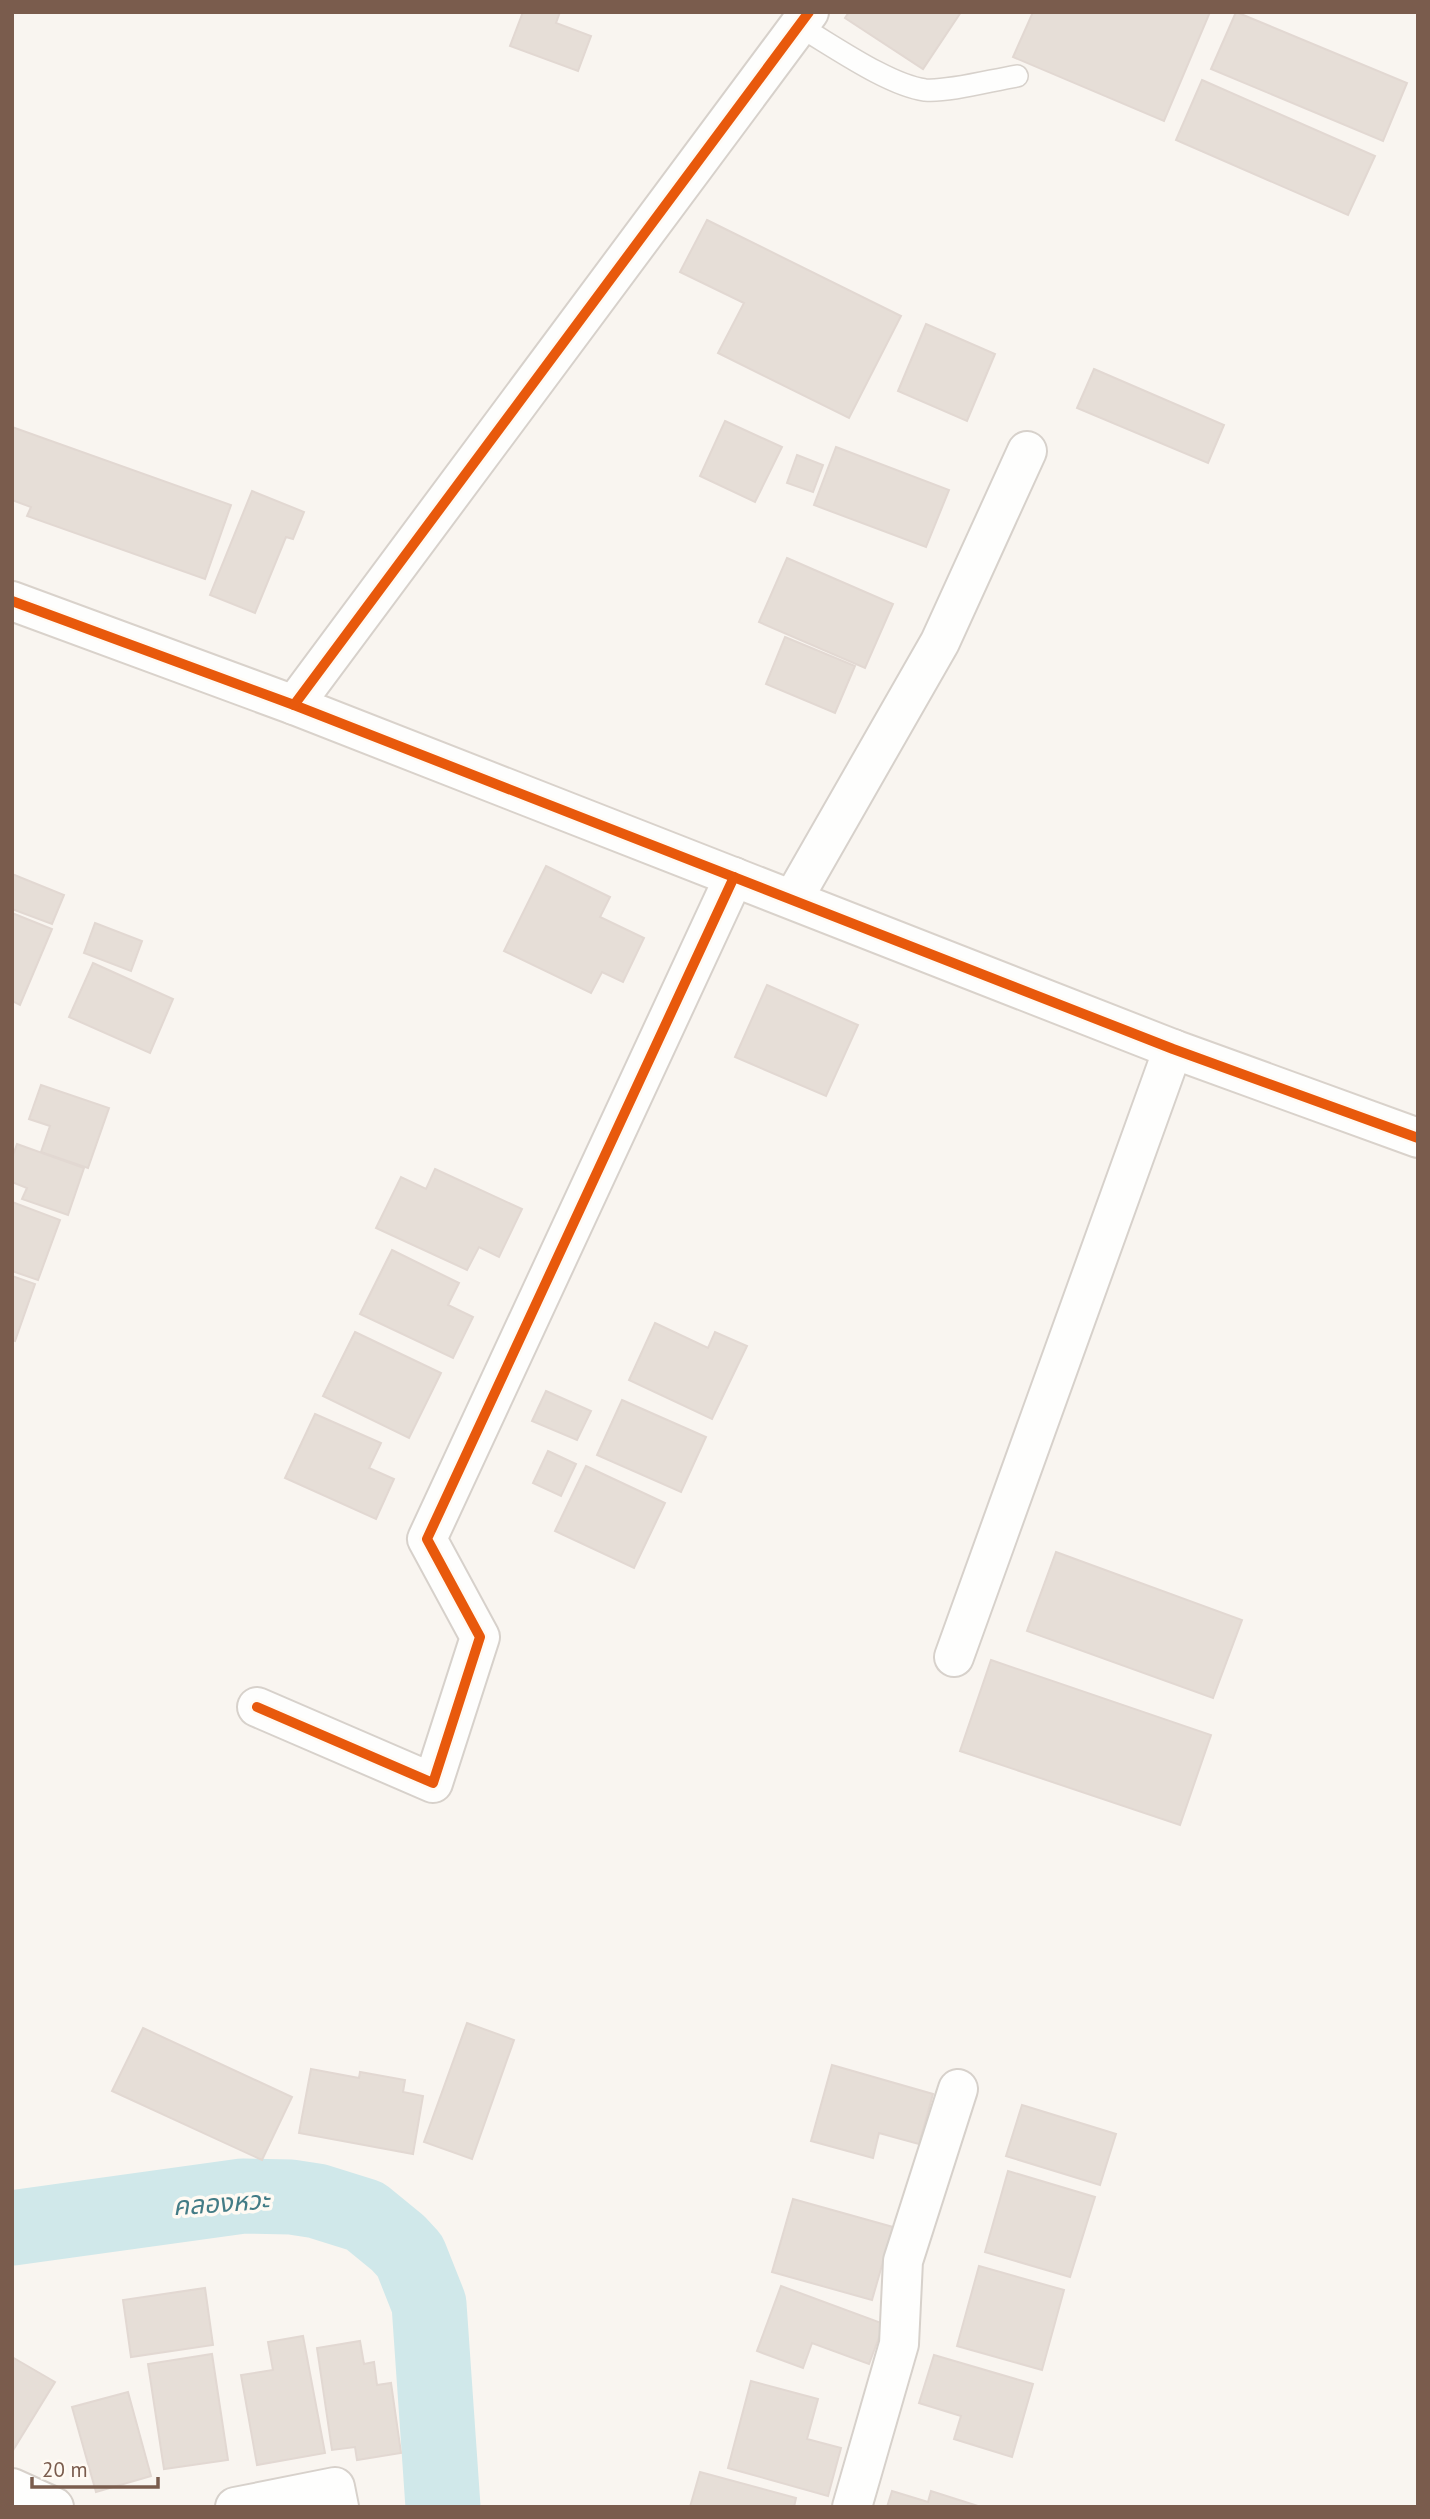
<svg xmlns="http://www.w3.org/2000/svg" width="1430" height="2519" font-family="'PT Sans','Noto Sans Thai',sans-serif">
	<style>
		.lines { fill: none; stroke-linecap: round; stroke-linejoin: round }
		.river { stroke: #d0e8ea; stroke-width: 75 }
		.building { fill: #e6ded7; stroke: #e2d8d2; stroke-width: 2 }
		.lane-casing { stroke: #d7d1cb; stroke-width: 24 }
		.street-casing { stroke: #d7d1cb; stroke-width: 42 }
		.secondary-casing { stroke: #d9d2cb; stroke-width: 42 }
		.lane { stroke: #fefefd; stroke-width: 21 }
		.street { stroke: #fefefd; stroke-width: 38 }
		.secondary { stroke: #fefefd; stroke-width: 38 }
		.cycleway-casing { stroke: #fffaf3; stroke-width: 15 }
		.cycleway { stroke: #e8590c; stroke-width: 10 }
		.labels { text-anchor: middle; stroke-width: 7; stroke-linejoin: round; paint-order: stroke }
		.water-label { font-size: 26px; font-style: italic; fill: #437c86; stroke: #fffaf3 }
	</style>
	<rect width="100%" height="100%" fill="#f9f5f0"/>
	<g class="lines">
		<!-- river -->
		<polyline class="river" points="12,2228 243,2196 291,2197 317,2201 365,2216 398,2243 410,2256 429,2304 443,2507"/>
	</g>
	<!-- building -->
	<g class="building">
		<polygon points="523,12 560,12 556,23 591,36 578,71 510,46"/>
		<polygon points="849,12 961,12 923,69 845,18"/>
		<polygon points="1033,12 1210,12 1164,121 1013,57"/>
		<polygon points="1236,12 1407,83 1383,141 1211,69"/>
		<polygon points="1202,80 1375,156 1348,215 1176,140"/>
		<polygon points="707,220 901,316 849,418 718,353 744,303 680,272"/>
		<polygon points="926,324 995,354 967,421 898,391"/>
		<polygon points="1094,369 1224,425 1208,463 1077,408"/>
		<polygon points="725,421 782,447 755,502 700,476"/>
		<polygon points="12,427 231,505 205,579 27,516 31,507 12,500"/>
		<polygon points="836,447 949,490 926,547 814,505"/>
		<polygon points="797,455 823,465 813,492 787,483"/>
		<polygon points="252,491 304,512 293,539 286,537 255,613 210,595"/>
		<polygon points="787,558 893,604 865,668 759,622"/>
		<polygon points="785,637 855,666 835,713 766,684"/>
		<polygon points="546,866 610,897 600,917 644,938 623,982 602,972 591,993 504,951"/>
		<polygon points="12,874 64,895 52,924 12,909"/>
		<polygon points="12,913 52,929 20,1005 12,1001"/>
		<polygon points="95,923 142,941 131,971 84,953"/>
		<polygon points="93,963 173,999 150,1053 69,1017"/>
		<polygon points="767,985 858,1025 826,1096 735,1057"/>
		<polygon points="41,1085 109,1108 88,1168 41,1152 50,1126 29,1119"/>
		<polygon points="17,1144 84,1168 68,1215 22,1199 27,1188 12,1182 12,1158"/>
		<polygon points="435,1169 522,1209 499,1257 479,1247 467,1270 376,1228 401,1177 426,1189"/>
		<polygon points="12,1202 60,1220 38,1280 12,1271"/>
		<polygon points="392,1250 459,1283 448,1305 473,1317 453,1358 360,1314"/>
		<polygon points="12,1276 35,1284 15,1341 12,1340"/>
		<polygon points="655,1323 708,1348 715,1332 747,1346 712,1419 629,1380"/>
		<polygon points="355,1332 441,1373 409,1438 323,1396"/>
		<polygon points="546,1391 591,1411 577,1440 532,1421"/>
		<polygon points="622,1400 706,1437 681,1492 597,1455"/>
		<polygon points="315,1414 381,1443 369,1468 394,1479 376,1519 285,1478"/>
		<polygon points="548,1451 576,1464 561,1496 533,1483"/>
		<polygon points="586,1466 665,1503 634,1568 555,1531"/>
		<polygon points="1056,1552 1242,1620 1213,1698 1027,1631"/>
		<polygon points="991,1660 1211,1735 1180,1825 960,1751"/>
		<polygon points="467,2023 514,2040 472,2159 424,2142"/>
		<polygon points="143,2028 292,2097 262,2160 112,2091"/>
		<polygon points="832,2065 933,2094 919,2144 879,2133 873,2158 811,2141"/>
		<polygon points="311,2069 359,2078 360,2072 405,2080 403,2092 423,2096 413,2154 299,2133"/>
		<polygon points="1022,2105 1116,2134 1100,2185 1006,2156"/>
		<polygon points="1008,2171 1095,2197 1070,2277 985,2252"/>
		<polygon points="793,2199 893,2227 872,2300 772,2272"/>
		<polygon points="979,2266 1064,2290 1042,2370 957,2346"/>
		<polygon points="781,2286 884,2324 869,2364 812,2343 803,2368 757,2351"/>
		<polygon points="205,2288 213,2345 131,2357 123,2300"/>
		<polygon points="303,2336 325,2453 257,2465 241,2375 273,2370 268,2342"/>
		<polygon points="360,2341 364,2364 374,2362 377,2385 391,2383 401,2453 357,2460 355,2447 332,2450 317,2348"/>
		<polygon points="212,2354 228,2460 164,2469 148,2364"/>
		<polygon points="934,2355 1033,2384 1012,2457 954,2439 961,2416 919,2403"/>
		<polygon points="12,2357 55,2382 12,2452"/>
		<polygon points="751,2381 818,2399 807,2439 841,2448 828,2496 728,2468"/>
		<polygon points="128,2392 151,2476 96,2492 72,2407"/>
		<polygon points="700,2472 796,2498 794,2507 690,2507"/>
		<polygon points="892,2491 928,2502 931,2491 981,2507 887,2507"/>
	</g>
	<g class="lines">
		<defs>
			<path id="lane" d="M799 26C832 45 888 85 925 90 949 92 992 80 1017 76"/>
			<g id="street">
				<polyline points="294,705 809,12"/>
				<polyline points="793,899 940,642 1027,451"/>
				<polyline points="954,1657 1173,1049"/>
				<polyline points="257,1707 433,1783 480,1637 427,1539 734,877"/>
				<polyline points="12,2488 54,2507"/>
				<polyline points="235,2507 335,2487 339,2507"/>
				<polyline points="852,2507 899,2344 903,2261 958,2089"/>
			</g>
			<polyline id="secondary" points="12,601 294,705 1173,1049 1418,1138"/>
		</defs>
		<!-- lane casing -->
		<use href="#lane" class="lane-casing"/>
		<!-- street casing -->
		<use href="#street" class="street-casing"/>
		<!-- secondary casing -->
		<use href="#secondary" class="secondary-casing"/>
		<!-- lane -->
		<use href="#lane" class="lane"/>
		<!-- street -->
		<use href="#street" class="street"/>
		<!-- secondary -->
		<use href="#secondary" class="secondary"/>
		<defs>
			<g id="cycleway">
				<polyline points="12,601 294,705 1173,1049 1418,1138"/>
				<polyline points="294,705 809,12"/>
				<polyline points="257,1707 433,1783 480,1637 427,1539 734,877"/>
			</g>
		</defs>
		<!-- cycleway casing -->
		<use href="#cycleway" class="cycleway-casing"/>
		<!-- cycleway -->
		<use href="#cycleway" class="cycleway"/>
	</g>
	<g class="labels">
		<!-- water labels -->
		<g class="water-label">
			<text transform="translate(221 2203) rotate(-4)" y="9">คลองหวะ</text>
		</g>
	</g>
	<!-- border -->
	<rect width="1430" height="2519" fill="none" stroke="#7a5c4d" stroke-width="28"/>
	<!-- scale -->
	<path d="M32 2477v10h126v-10" fill="none" stroke="#7a5c4d" stroke-width="3.5"/>
	<text x="42" y="2477" font-size="21" fill="#7a5c4d" stroke="#fffaf3" stroke-width="5" paint-order="stroke">20 m</text>
</svg>
